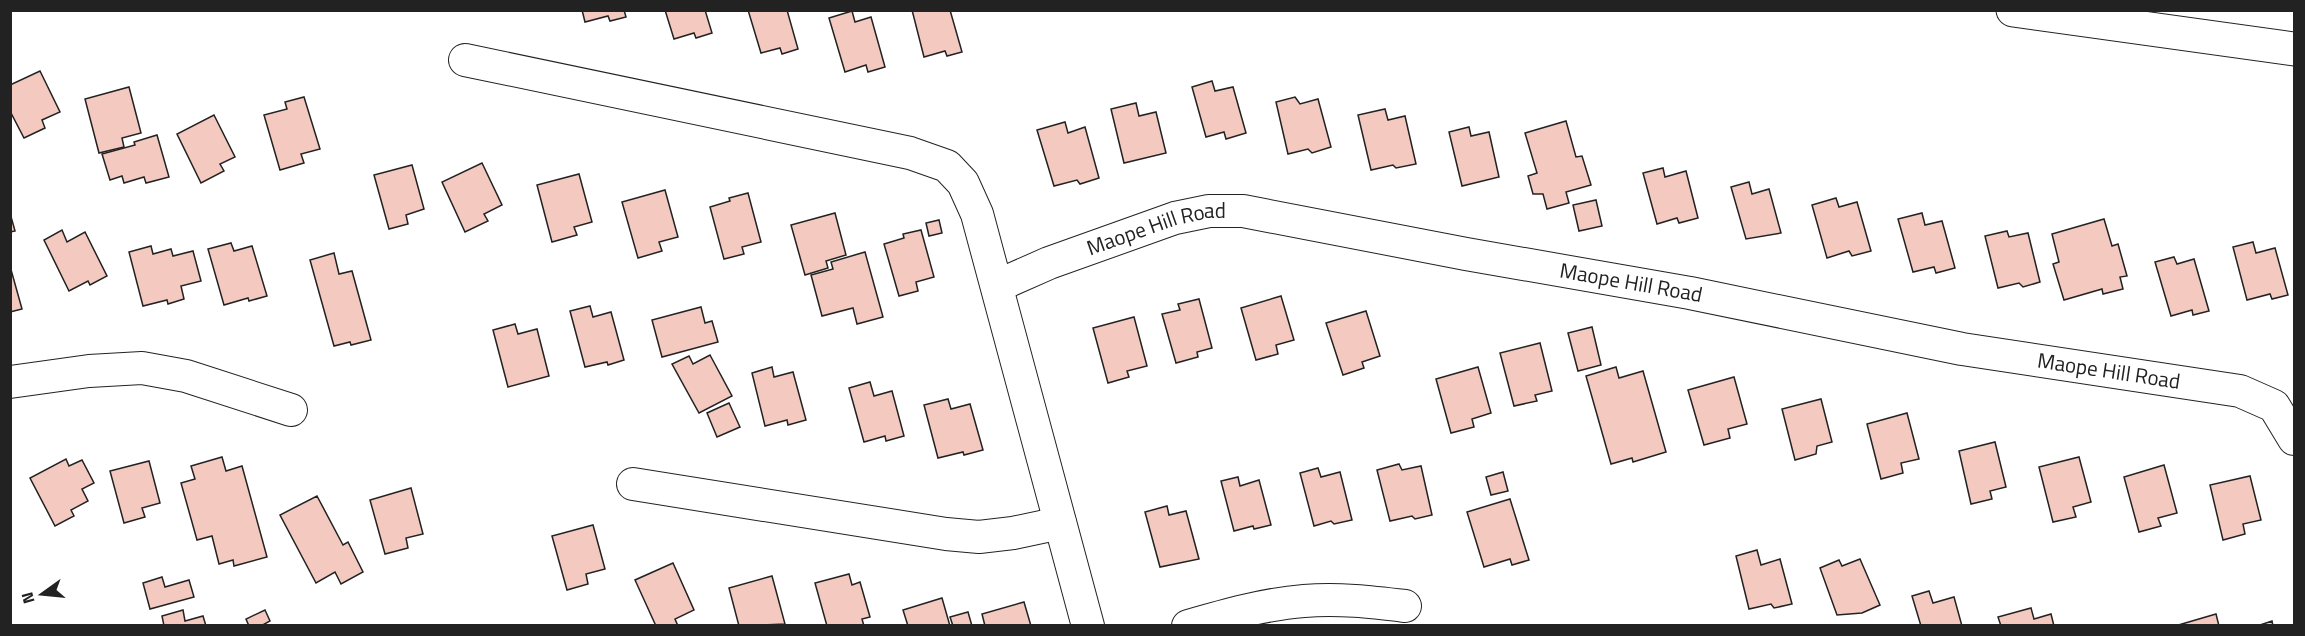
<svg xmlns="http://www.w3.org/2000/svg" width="2305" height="636" font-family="'Titillium Web',sans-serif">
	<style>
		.building { fill: #f3c9c0; stroke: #222; stroke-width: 1.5 }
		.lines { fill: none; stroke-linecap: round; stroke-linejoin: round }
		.street-casing { stroke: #222; stroke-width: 34 }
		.highway-casing { stroke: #222; stroke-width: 35 }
		.street { stroke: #fff; stroke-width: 32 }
		.highway { stroke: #fff; stroke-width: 33 }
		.labels { text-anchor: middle; stroke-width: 4.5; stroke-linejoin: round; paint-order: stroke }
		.street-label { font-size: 21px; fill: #222; stroke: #fff }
	</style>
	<rect width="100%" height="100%" fill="#fff"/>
	<!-- building -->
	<g class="building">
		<polygon points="582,10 624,10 626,17 610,21 608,16 585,22"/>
		<polygon points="665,10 705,10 712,33 696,38 694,33 674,39"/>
		<polygon points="748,10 787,10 798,49 782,54 780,48 761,53"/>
		<polygon points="912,10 950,10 962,52 947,56 945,51 924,57"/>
		<polygon points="852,11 855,22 871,17 885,67 868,72 866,65 845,72 829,18"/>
		<polygon points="40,71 60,112 42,120 45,128 24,138 10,111 10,85"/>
		<polygon points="1212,81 1215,91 1233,87 1246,133 1226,139 1224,132 1206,137 1192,87"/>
		<polygon points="129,87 141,133 122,138 124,147 99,153 85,99"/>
		<polygon points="304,97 320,149 301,154 304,163 280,170 264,115 287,109 285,102"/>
		<polygon points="1295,97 1300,104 1318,99 1331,147 1312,153 1308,149 1288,154 1276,102"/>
		<polygon points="1136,103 1139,116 1156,112 1166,153 1124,163 1111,109"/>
		<polygon points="1385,109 1388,120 1405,116 1416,164 1396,168 1393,165 1371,170 1358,115"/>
		<polygon points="214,115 235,157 220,164 224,171 201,183 177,134"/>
		<polygon points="1566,121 1576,157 1582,156 1591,185 1566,192 1569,203 1547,209 1543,194 1533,194 1528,176 1537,173 1525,133"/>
		<polygon points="1065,122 1068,133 1085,127 1099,178 1080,184 1077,180 1054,186 1037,130"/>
		<polygon points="1469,127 1471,136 1489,132 1499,177 1462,186 1449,132"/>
		<polygon points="157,135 169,177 146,183 144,177 124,183 122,176 110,180 102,154 135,145 134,142"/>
		<polygon points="482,163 502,205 484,214 488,221 465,232 442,182"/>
		<polygon points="412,165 424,209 406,215 408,224 389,229 374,175"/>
		<polygon points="1663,168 1665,177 1686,171 1698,218 1679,223 1677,218 1657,224 1643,173"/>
		<polygon points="579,174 592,222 574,227 577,235 552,242 537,185"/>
		<polygon points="1749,182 1752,194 1769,189 1781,233 1746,239 1731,187"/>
		<polygon points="665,190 678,237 659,242 662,251 638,258 622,202"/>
		<polygon points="748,193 761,242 742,247 744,254 724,259 710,207 730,201 729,198"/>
		<polygon points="1836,198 1839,207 1857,202 1871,251 1852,256 1849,251 1827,258 1812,205"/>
		<polygon points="1596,200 1602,226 1579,231 1573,205"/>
		<polygon points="10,213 15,231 10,232"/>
		<polygon points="835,213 846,255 826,261 828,268 805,275 791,225"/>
		<polygon points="1922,213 1925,225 1942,221 1955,268 1936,273 1934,267 1913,272 1898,219"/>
		<polygon points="2104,219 2112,246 2118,244 2127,276 2120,277 2123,289 2103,294 2102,289 2064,300 2053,264 2059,262 2052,234"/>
		<polygon points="939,220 942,233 929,236 926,223"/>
		<polygon points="62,230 67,242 85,232 107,276 90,285 88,281 69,291 44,240"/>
		<polygon points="921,230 934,277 916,282 918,291 899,296 884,244 904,238 903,234"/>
		<polygon points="2007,231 2009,237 2028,233 2040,282 2023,287 2019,283 1998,288 1985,236"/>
		<polygon points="2253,242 2256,253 2275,248 2288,295 2272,299 2270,294 2247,300 2233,247"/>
		<polygon points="231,243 234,251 252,246 267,296 249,301 248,298 224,305 208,249"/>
		<polygon points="151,246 153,254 171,249 173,256 193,251 201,281 181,286 184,299 168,304 167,300 143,306 129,252"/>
		<polygon points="865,252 883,317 857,324 853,308 822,316 811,275 833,269 831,262"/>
		<polygon points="334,253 339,274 352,271 371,340 351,345 350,342 334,346 310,260"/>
		<polygon points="2174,257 2177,264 2194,259 2209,311 2193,315 2192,310 2171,316 2155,262"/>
		<polygon points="10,266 22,309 10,312"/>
		<polygon points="1281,296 1294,340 1276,345 1278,354 1256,360 1241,308"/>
		<polygon points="1199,299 1212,348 1197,352 1198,357 1176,363 1162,314 1180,310 1178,304"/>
		<polygon points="590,306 593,317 611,312 624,360 608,365 607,362 585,367 570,311"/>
		<polygon points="701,307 705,323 712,321 718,342 662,357 652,320"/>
		<polygon points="1366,311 1380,356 1362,362 1364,368 1343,375 1326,323"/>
		<polygon points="1134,317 1147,366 1127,371 1129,377 1108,383 1093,328"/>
		<polygon points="515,324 518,334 537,329 549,376 508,387 493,330"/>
		<polygon points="1592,327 1601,365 1578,371 1568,333"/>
		<polygon points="1540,343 1552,391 1535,395 1537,401 1514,406 1500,353"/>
		<polygon points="710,355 732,396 699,413 672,364 689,356 693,364"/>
		<polygon points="772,367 774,377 793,372 806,420 788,425 787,420 765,426 752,373"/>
		<polygon points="1478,367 1491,413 1472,419 1474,427 1451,433 1436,379"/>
		<polygon points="1616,367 1619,378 1643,371 1666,452 1633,462 1632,458 1611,464 1586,376"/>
		<polygon points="1734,377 1747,424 1728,429 1730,438 1704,445 1688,390"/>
		<polygon points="870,382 874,396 892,391 904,436 886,441 885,436 864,442 849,388"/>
		<polygon points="948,399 951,409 970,404 983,450 964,455 963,452 938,458 924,405"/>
		<polygon points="1821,399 1832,442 1817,446 1816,454 1795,460 1782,409"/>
		<polygon points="729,403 740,427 717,437 707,413"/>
		<polygon points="1907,413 1919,459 1901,463 1903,473 1881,479 1867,424"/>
		<polygon points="1995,442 2006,487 1990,491 1992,499 1971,504 1959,451"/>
		<polygon points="222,457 226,471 242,466 267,557 234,566 233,560 219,564 212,536 197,540 181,483 195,479 191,466"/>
		<polygon points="2079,457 2091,502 2073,507 2076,517 2053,522 2039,467"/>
		<polygon points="66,459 69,466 82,460 94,483 82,489 88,501 71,510 74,516 55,526 30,478"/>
		<polygon points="149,461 160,503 142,508 145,517 124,523 110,471"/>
		<polygon points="1399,464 1402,470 1421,466 1432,515 1415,519 1412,516 1390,521 1377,470"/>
		<polygon points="2164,465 2177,513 2158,518 2161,526 2139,532 2124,477"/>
		<polygon points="1318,468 1321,477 1340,472 1352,520 1334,524 1331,521 1314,526 1300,473"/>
		<polygon points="1503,472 1508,491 1491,495 1486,477"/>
		<polygon points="2250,476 2261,520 2243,524 2245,534 2223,540 2210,485"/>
		<polygon points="1238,477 1240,486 1259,480 1271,525 1254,529 1253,526 1234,531 1221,481"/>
		<polygon points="411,488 423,534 406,538 408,548 385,554 370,500"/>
		<polygon points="317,496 343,545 348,542 363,572 341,584 335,572 316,583 280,515"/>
		<polygon points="1510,499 1529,560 1512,565 1510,559 1484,567 1467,512"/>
		<polygon points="1167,506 1169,515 1186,511 1199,559 1160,567 1145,512"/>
		<polygon points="593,525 605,569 586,574 588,584 567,590 552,536"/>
		<polygon points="1757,550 1761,565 1780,559 1792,604 1774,608 1771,604 1749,609 1736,556"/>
		<polygon points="1860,559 1880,605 1862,613 1837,615 1820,568 1839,560 1842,566"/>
		<polygon points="673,563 694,610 675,619 678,626 656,626 635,580"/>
		<polygon points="849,574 852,585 860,582 870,617 862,619 864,626 827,626 815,583"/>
		<polygon points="772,576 785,624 739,626 729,588"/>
		<polygon points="162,577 165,587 189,580 194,597 150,609 143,583"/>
		<polygon points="1929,591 1933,603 1954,597 1962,626 1921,626 1912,596"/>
		<polygon points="942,598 950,626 908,626 903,610"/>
		<polygon points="1024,602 1031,626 985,626 982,614"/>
		<polygon points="2031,608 2034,619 2051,614 2054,626 2001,626 1998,617"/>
		<polygon points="183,610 185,621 203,616 206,626 164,626 162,616"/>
		<polygon points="265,610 270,621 261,626 249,626 246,619"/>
		<polygon points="968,612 972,626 953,626 950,617"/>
		<polygon points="2216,614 2219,626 2175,626"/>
		<polygon points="2272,621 2273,626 2257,626"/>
	</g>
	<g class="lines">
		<defs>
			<g id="street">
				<polyline points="465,60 910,153 947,166 963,183 977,214 1088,626"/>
				<path id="s1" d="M997 286 1049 263 1175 218 1209 211H1243L1466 254 1690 293 1962 349 2240 391 2274 406 2294 439"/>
				<polyline points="10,382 89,371 142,368 186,376 291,410"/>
				<polyline points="633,484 946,534 979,537 1013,533 1060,523"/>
				<path d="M1188 626C1226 615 1265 604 1304 601 1338 598 1372 602 1405 606"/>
			</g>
			<polyline id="highway" points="2013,10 2294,49"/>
		</defs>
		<!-- street casing -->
		<use href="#street" class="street-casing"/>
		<!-- highway casing -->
		<use href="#highway" class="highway-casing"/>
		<!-- street -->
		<use href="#street" class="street"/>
		<!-- highway -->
		<use href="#highway" class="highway"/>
	</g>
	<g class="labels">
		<!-- street labels -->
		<g class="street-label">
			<text dy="7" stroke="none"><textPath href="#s1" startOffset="170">Maope Hill Road</textPath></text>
			<text dy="7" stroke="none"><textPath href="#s1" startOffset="654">Maope Hill Road</textPath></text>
			<text dy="7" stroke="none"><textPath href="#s1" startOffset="1140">Maope Hill Road</textPath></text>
		</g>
	</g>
	<!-- border -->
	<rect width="2305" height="636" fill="none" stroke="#222222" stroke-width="24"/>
	<!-- north arrow -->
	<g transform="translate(42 594) rotate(255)" stroke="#ffffff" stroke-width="4.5" paint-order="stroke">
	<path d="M0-4.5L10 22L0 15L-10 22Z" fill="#222222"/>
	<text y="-9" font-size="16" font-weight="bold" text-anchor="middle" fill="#222222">N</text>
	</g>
</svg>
